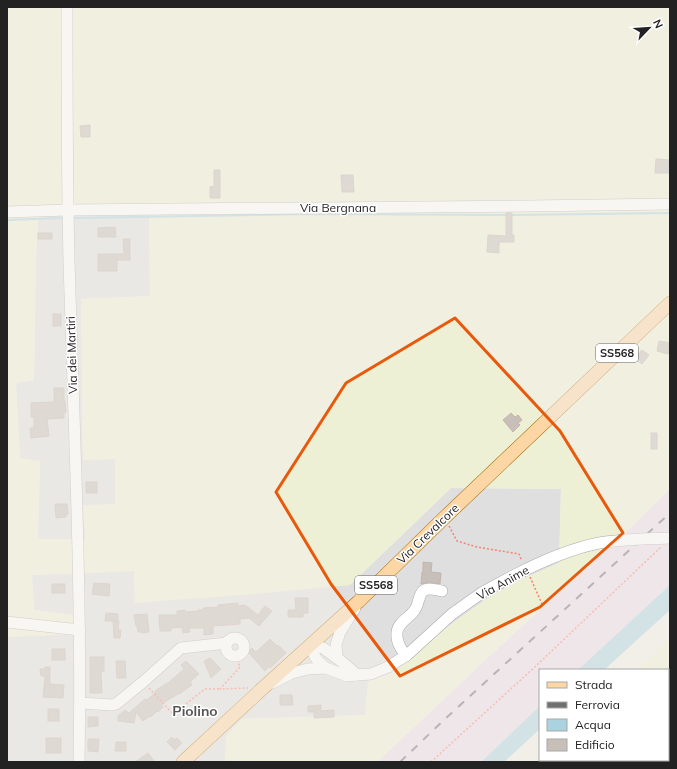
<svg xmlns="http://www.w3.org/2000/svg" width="677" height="769" font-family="Mulish,sans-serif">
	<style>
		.residential { fill: #e0dfdf }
		.industrial { fill: #ebdbe8 }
		.farmland { fill: #eef0d5; fill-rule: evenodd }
		.water { fill: #aad3df }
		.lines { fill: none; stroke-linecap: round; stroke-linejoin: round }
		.stream { stroke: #aad3df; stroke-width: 2 }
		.building { fill: #c7bfb8; stroke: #c4b6ab }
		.minor-casing { stroke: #a9a9a9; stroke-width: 12 }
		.major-casing { stroke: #a06b00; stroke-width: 14 }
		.path { stroke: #fa8072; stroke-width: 1.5; stroke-dasharray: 2 2; stroke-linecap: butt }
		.minor { stroke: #fff; stroke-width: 11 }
		.major { stroke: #fcd6a4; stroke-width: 13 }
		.rail { stroke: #707070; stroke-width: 2; stroke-dasharray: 8 8; stroke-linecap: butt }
		.minor-bridge-casing { stroke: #a9a9a9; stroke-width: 12; stroke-linecap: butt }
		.minor-bridge { stroke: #fff; stroke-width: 11 }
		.marked { fill: none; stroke: #e8590c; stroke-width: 3; stroke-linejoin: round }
		.labels { text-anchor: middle; stroke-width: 3; stroke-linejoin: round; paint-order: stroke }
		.shield { fill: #fff; stroke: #646464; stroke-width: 1 }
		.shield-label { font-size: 11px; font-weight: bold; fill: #222 }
		.street-label { font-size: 12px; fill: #222; stroke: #fff }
		.quarter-label { font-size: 14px; font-weight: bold; fill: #555; stroke: #fff }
	</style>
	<rect width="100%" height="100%" fill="#f2efe9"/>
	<!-- residential -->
	<g class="residential">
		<polygon points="38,206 149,206 150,296 81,299 83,460 115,459 115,504 85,539 38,539 40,461 20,459 16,383 34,380 36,259"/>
		<polygon points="451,488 561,489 559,563 520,580 485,600 443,630 414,657 391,673 368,682 365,715 243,719 226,736 225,762 7,762 7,637 75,634 73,615 34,610 32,575 134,571 135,602 350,585"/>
	</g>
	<!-- industrial -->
	<polygon class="industrial" points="670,489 670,585 578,670 540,670 540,706 481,762 377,762 509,638 628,530"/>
	<!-- farmland -->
	<g class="farmland">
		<path d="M7 7H670V489L628 530 509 638 377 762H225L226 736 242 719 365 715 368 682 392 673 414 657 443 630 485 600 520 580 559 563 561 489 451 488 350 585 255 594 135 603 134 571 32 575 34 610 73 615 75 634 7 637ZM39 206H149L150 296 81 299 83 460 115 459V504L83 505 85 539H38L40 461 20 458 16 383 34 380 36 259Z"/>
		<polygon points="670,639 670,762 535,762 540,757 540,760 668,760 668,670 636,670"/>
	</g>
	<!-- water -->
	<g class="water">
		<polygon points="670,585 670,610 604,670 578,670"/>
		<polygon points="540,706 540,729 504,762 481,762"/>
	</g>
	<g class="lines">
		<!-- stream -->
		<g class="stream">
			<polyline points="75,218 307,214 512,215 670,213"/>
			<polyline points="7,220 62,218"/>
		</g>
	</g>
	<!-- building -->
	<g class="building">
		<polygon points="90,125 90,137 81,137 80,126"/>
		<polygon points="656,159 670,160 670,173 655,173"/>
		<polygon points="214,170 220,170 220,198 210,198 210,187 214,186"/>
		<polygon points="341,175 353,175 354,192 342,192"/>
		<polygon points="506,213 512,213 512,235 514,235 514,242 499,242 499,253 487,252 488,235 506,236"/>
		<polygon points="115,227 116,237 98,237 98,228"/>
		<rect x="38" y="233" width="14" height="6"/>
		<polygon points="123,239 130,239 130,260 117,260 117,271 98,271 98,254 124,254"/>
		<rect x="53" y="314" width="8" height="12"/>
		<polygon points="659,341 670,343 668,354 657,351"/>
		<polygon points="642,350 649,355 642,364 635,359"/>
		<polygon points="54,388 64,388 64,401 65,401 66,412 64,413 64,418 47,419 49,436 31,438 30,428 34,428 34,417 31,417 31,403 54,402"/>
		<polygon points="511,413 515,417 518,415 522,420 518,423 520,425 513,432 503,420"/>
		<rect x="651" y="433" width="6" height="16"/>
		<rect x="86" y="482" width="11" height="11"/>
		<polygon points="55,504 67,504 68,514 66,514 66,517 56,518"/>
		<polygon points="423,562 432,563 431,572 441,573 440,584 429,582 421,584 422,572 423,572"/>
		<polygon points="94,583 110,584 109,596 92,594"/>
		<rect x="52" y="584" width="13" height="9"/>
		<polygon points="295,598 308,598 308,613 303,613 303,617 288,617 288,610 296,610"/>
		<polygon points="238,603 238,606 245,605 258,615 265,606 272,611 259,626 249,618 240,619 240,624 213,626 213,634 204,635 204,628 189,628 190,632 183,633 182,627 171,628 171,631 160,631 159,615 177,615 177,611 185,610 185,612 198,611 198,610 203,610 203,608 218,607 218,605"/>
		<polygon points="106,613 118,614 118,620 114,621 119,621 118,630 121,630 120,638 114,638 113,621 105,621"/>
		<polygon points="147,614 149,632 141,633 141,632 138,632 137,626 136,626 134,615"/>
		<polygon points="270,639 277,646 278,645 286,653 270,668 269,666 265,671 248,652 252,648 256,652"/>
		<rect x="52" y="649" width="13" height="11"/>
		<polygon points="90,657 104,657 104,671 101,671 102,693 90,693"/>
		<polygon points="210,658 221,669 211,678 204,661"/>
		<polygon points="116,661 125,661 126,678 117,678"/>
		<polygon points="186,661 199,674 190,682 192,685 179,694 179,693 172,698 171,698 161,705 163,707 158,712 157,711 151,717 150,716 143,721 136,712 134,723 118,721 118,716 125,710 129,713 145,699 147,700 156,692 155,691 167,683 168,683 184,669 181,665"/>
		<polygon points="45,667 50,667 50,684 64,685 63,698 43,697 45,676 41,676 40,669 45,669"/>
		<polygon points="280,695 292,695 293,705 280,705"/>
		<polygon points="321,705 321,711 334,710 334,717 314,718 314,712 308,712 308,706"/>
		<rect x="48" y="709" width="11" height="12"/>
		<polygon points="88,717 98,717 98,726 88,727"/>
		<polygon points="172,737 174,740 177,738 182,743 175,750 167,742"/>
		<rect x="46" y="738" width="15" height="15"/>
		<polygon points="88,739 99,739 98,752 88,751"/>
		<polygon points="116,742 126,742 126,751 115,751"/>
		<polygon points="148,753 155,762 135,762"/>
	</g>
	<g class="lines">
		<defs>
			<g id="minor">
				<path d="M67 7C67 92 67 177 69 261 74 428 82 595 79 762"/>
				<polyline points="7,212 68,210 528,206 670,204"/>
				<polyline points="355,608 340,632 336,645 337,658 347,666 357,675"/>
				<polyline points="7,622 80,630"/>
				<circle cx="235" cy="647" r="9"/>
				<path d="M406 656C401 649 396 642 397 633 397 623 409 618 414 611 419 605 418 596 423 591 428 587 436 590 442 591"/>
				<path d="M326 668C316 660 314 657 311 645L323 648 337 658"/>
				<polyline points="272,683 292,673 308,669 326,668 347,676 357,675 371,674 388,667 407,655 452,614 483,592 513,576"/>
				<polyline points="80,703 112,705 116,704 143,682 181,648 227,643"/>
			</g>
			<polyline id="major" points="183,762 263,688 358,602 444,518 670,303"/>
		</defs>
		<!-- minor casing -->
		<use href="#minor" class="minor-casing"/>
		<!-- major casing -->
		<use href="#major" class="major-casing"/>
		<!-- path -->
		<g class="path">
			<polyline points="449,526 457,541 477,547 519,554 522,561"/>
			<polyline points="530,577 542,604"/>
			<polyline points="236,656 240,667 220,689 248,688"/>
			<polyline points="149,688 173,714 205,689 220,689"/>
			<polyline points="431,762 537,665 661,547"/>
		</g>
		<!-- minor -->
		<use href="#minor" class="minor"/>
		<!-- major -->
		<use href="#major" class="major"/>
		<!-- rail -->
		<polyline class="rail" points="400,762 445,719 670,513"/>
		<defs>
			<path id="minor-bridge" d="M513 576C540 562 569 549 599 543 622 539 647 539 670 538"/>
		</defs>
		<!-- minor-bridge casing -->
		<use href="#minor-bridge" class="minor-bridge-casing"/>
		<!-- minor-bridge -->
		<use href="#minor-bridge" class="minor-bridge"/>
	</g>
	<!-- marked area -->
	<path d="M0 0H677V769H0ZM455 318 560 431 623 533 540 607 400 676 331 584 276 492 346 383Z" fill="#f2efe9" fill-opacity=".55" fill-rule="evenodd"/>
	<path class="marked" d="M455 318 560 431 623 533 540 607 400 676 331 584 276 492 346 383Z"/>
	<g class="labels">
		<!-- shield labels -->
		<g class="shield">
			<rect x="596" y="344" width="42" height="18" rx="3"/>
			<rect x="355" y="576" width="42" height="18" rx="3"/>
		</g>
		<g class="shield-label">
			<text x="617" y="357">SS568</text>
			<text x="376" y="589">SS568</text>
		</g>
		<!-- street labels -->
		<g class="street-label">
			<text x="338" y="212">Via Bergnana</text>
			<text transform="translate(72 355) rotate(-92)" y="4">Via dei Martiri</text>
			<text transform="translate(428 534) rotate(-44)" y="4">Via Crevalcore</text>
			<text transform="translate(503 583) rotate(-29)" y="4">Via Anime</text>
		</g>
		<!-- quarter labels -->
		<g class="quarter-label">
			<text x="195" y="716">Piolino</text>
		</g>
	</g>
	<!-- border -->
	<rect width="677" height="769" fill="none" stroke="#222222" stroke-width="16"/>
	<!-- legend -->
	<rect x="539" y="669" width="130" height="92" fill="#ffffff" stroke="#a7a7a7"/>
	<rect x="547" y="682" width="20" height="6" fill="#fcd6a4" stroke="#a7a7a7"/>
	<text x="575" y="689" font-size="12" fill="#222222">Strada</text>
	<rect x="547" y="702" width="20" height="6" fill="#707070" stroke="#a7a7a7"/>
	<text x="575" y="709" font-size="12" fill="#222222">Ferrovia</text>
	<rect x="547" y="719" width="20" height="12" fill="#aad3df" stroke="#a7a7a7"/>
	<text x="575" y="729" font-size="12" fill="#222222">Acqua</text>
	<rect x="547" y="739" width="20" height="12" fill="#c7bfb8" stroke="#a7a7a7"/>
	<text x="575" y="749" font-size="12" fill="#222222">Edificio</text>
	<!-- north arrow -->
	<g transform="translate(649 28) rotate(65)" stroke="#ffffff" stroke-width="3" paint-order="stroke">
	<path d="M0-3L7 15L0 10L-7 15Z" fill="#222222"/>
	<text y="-6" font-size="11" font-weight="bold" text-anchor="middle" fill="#222222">N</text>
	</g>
</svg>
